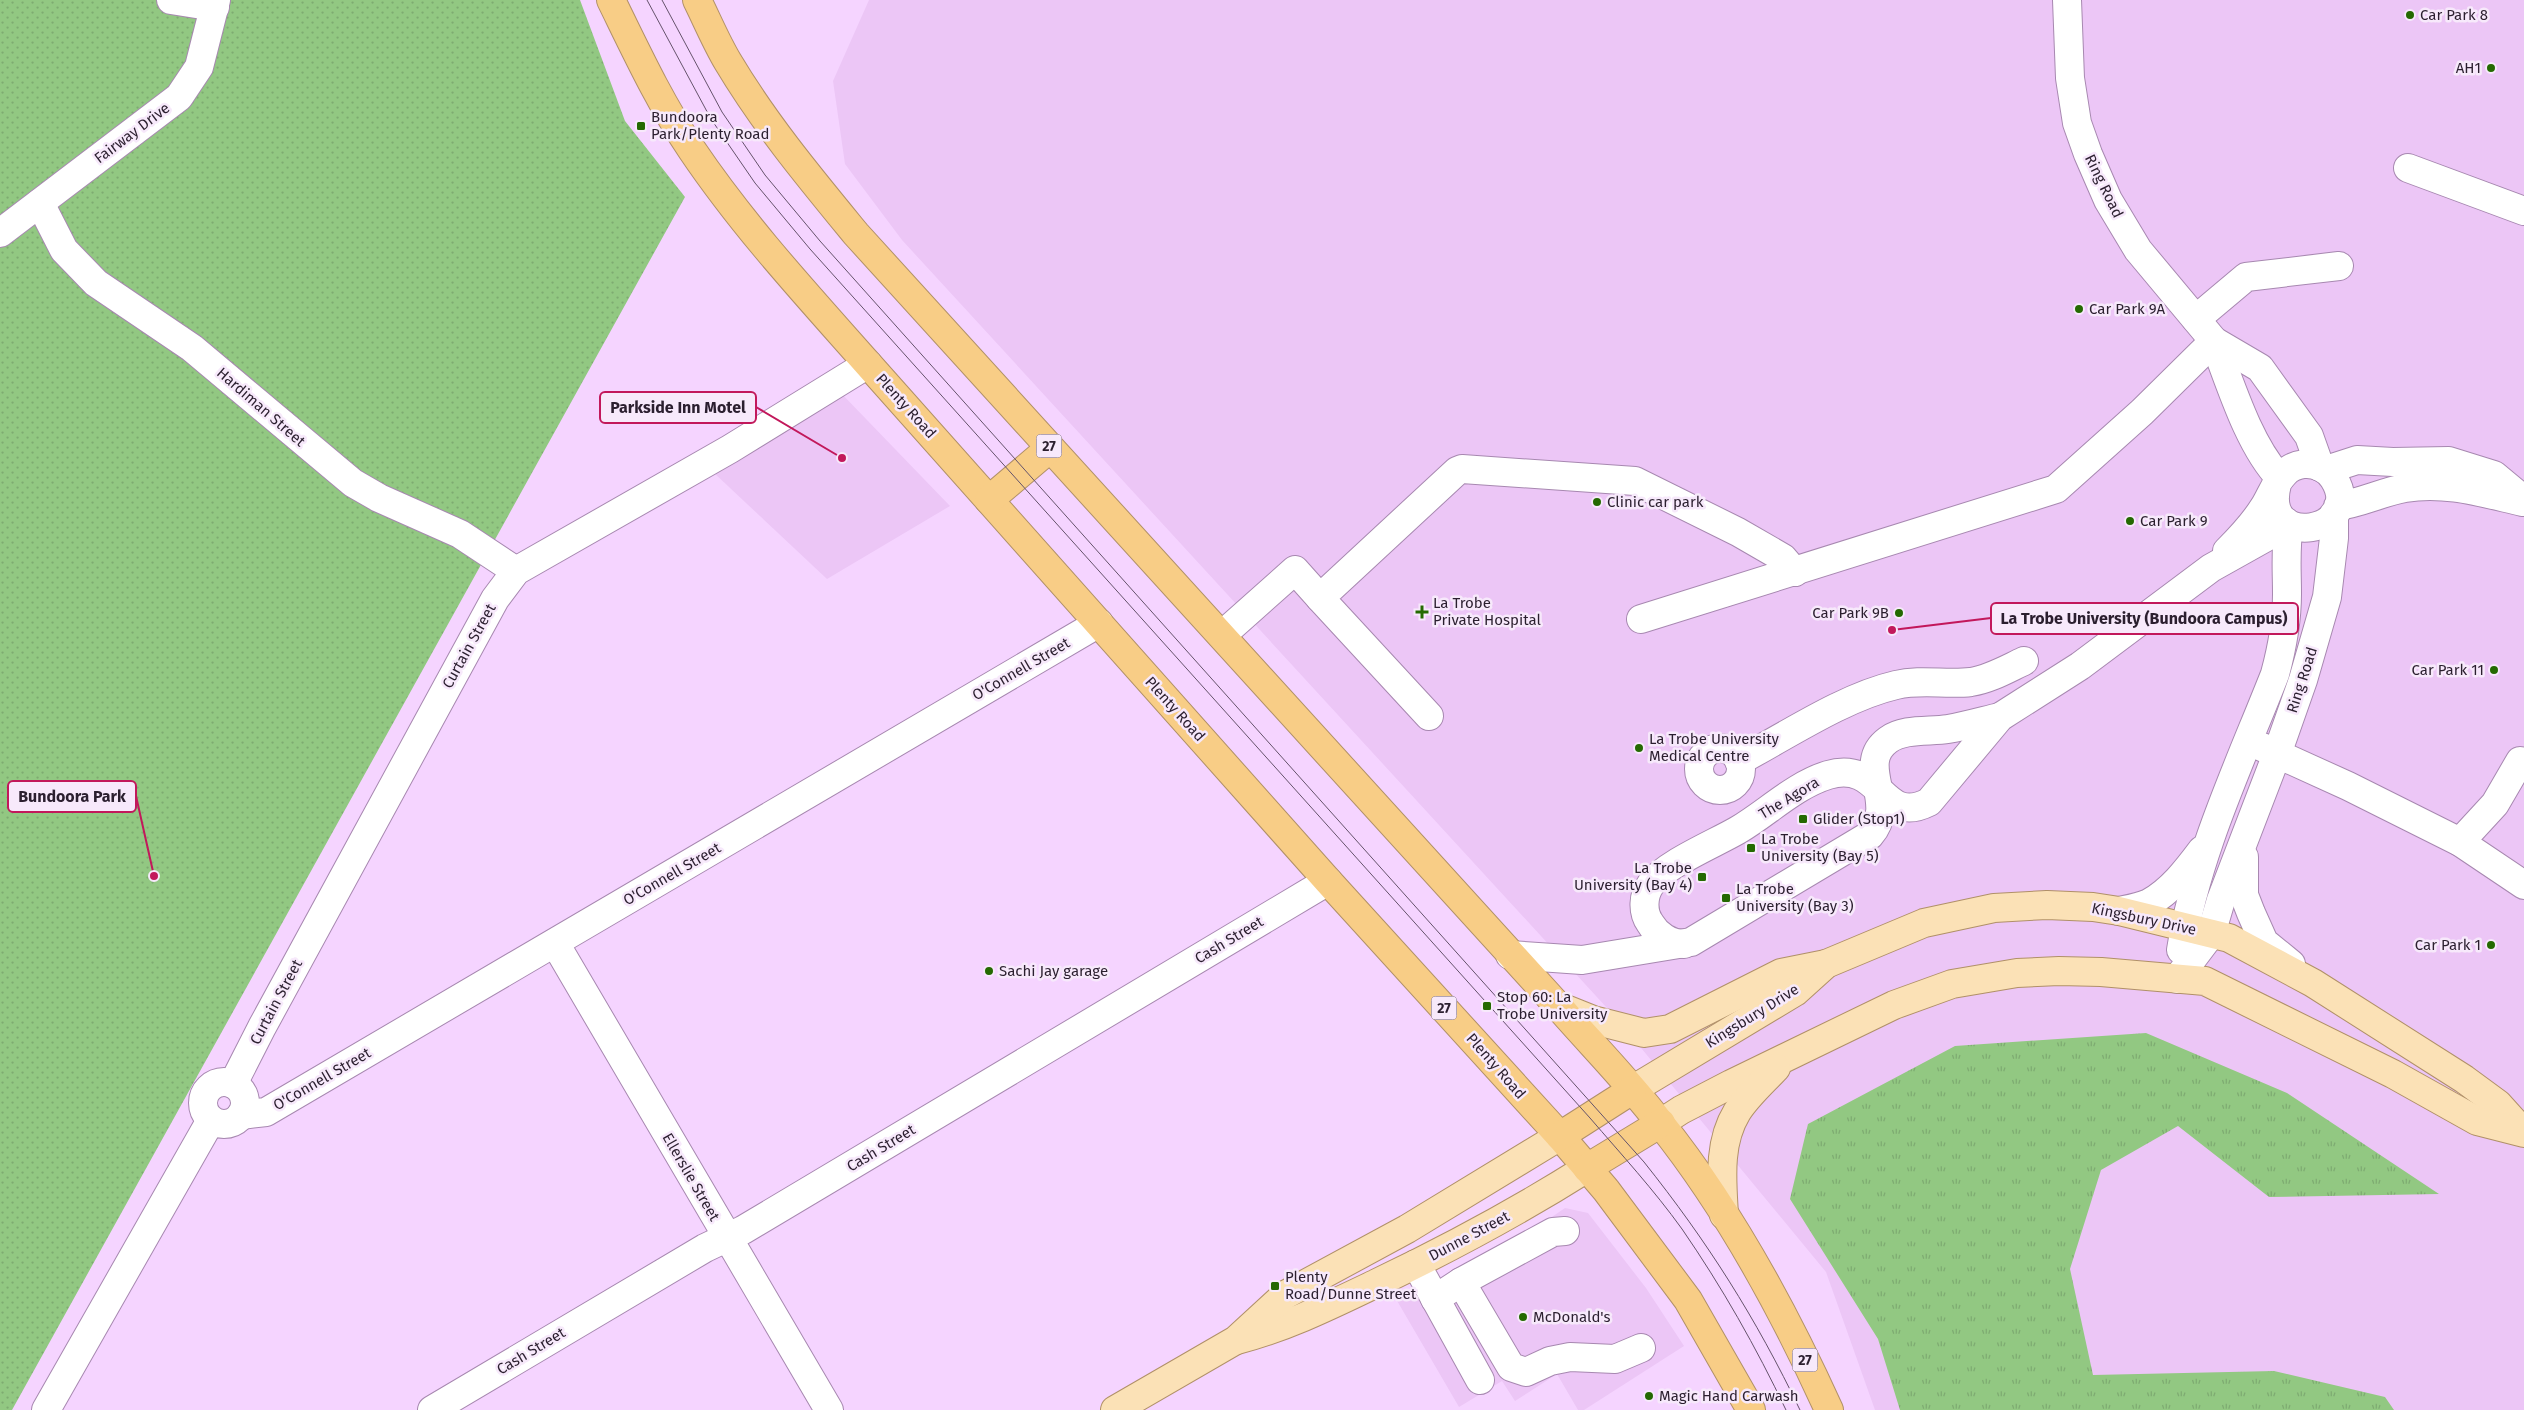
<svg xmlns="http://www.w3.org/2000/svg" width="2524" height="1410" font-family="'Fira Sans',sans-serif">
	<style>
		.built { fill: #ecc6f6 }
		.grass { fill: url(#grass-tufts) }
		.park { fill: url(#park-dots) }
		.lines { fill: none; stroke-linecap: round; stroke-linejoin: round }
		.minor-casing { stroke: #a788b0; stroke-width: 30 }
		.major-casing { stroke: #b09068; stroke-width: 30 }
		.highway-casing { stroke: #b09068; stroke-width: 30 }
		.minor { stroke: #fff; stroke-width: 28 }
		.major { stroke: #fbe1b6; stroke-width: 28 }
		.highway { stroke: #f8cd86; stroke-width: 28 }
		.tram { stroke: #65536b; stroke-width: 1 }
		.poi-dot { fill: #246901; stroke: #f7e9fb; stroke-width: 2 }
		.labels { text-anchor: middle; stroke-width: 5; stroke-linejoin: round; paint-order: stroke }
		.shield { fill: #f7e9fb; stroke: #685c6c; stroke-width: 1 }
		.shield-label { font-size: 14px; font-weight: bold; fill: #2b1f2f }
		.poi-label { font-size: 15px; fill: #2b1f2f; stroke: #f7e9fb; text-anchor: start }
		.street-label { font-size: 15px; fill: #2b1f2f; stroke: #f7e9fb }
		.leader { fill: none; stroke: #c2185b; stroke-width: 2 }
		.callout-dot { fill: #c2185b; stroke: #f7e9fb; stroke-width: 2 }
		.callout { fill: #f7e9fb; stroke: #c2185b; stroke-width: 2 }
		.callout-label { font-size: 16px; text-anchor: middle; font-weight: bold; fill: #2b1f2f }
	</style>
	<defs>
		<pattern id="grass-tufts" width="24" height="20" patternUnits="userSpaceOnUse" patternTransform="scale(1.25)"><rect width="24" height="20" fill="#92c882"/><path d="M3 7l-1-3M5 7V3M7 7l1-3M15 17l-1-3M17 17v-4M19 17l1-3" fill="none" stroke="#7eab71"/></pattern>
		<pattern id="park-dots" width="8" height="8" patternUnits="userSpaceOnUse" patternTransform="scale(1.25)"><rect width="8" height="8" fill="#92c882"/><path d="M2 2h.1M6 6h.1" fill="none" stroke="#7eab71" stroke-width="1.8" stroke-linecap="round"/></pattern>
	</defs>
	<rect width="100%" height="100%" fill="#f5d4ff"/>
	<!-- built -->
	<g class="built">
		<polygon points="869,0 2524,0 2524,1410 1875,1410 1826,1272 1618,1020 902,240 845,164 833,81"/>
		<polygon points="839,391 950,506 827,579 713,472"/>
		<polygon points="1565,1208 1588,1213 1646,1288 1684,1346 1584,1410 1578,1410 1557,1374 1515,1401 1502,1381 1459,1407 1396,1299 1521,1238"/>
	</g>
	<!-- grass -->
	<polygon class="grass" points="2146,1033 2287,1093 2439,1194 2269,1197 2178,1126 2101,1170 2070,1269 2093,1375 2274,1371 2385,1397 2394,1410 1900,1410 1878,1339 1790,1199 1808,1124 1955,1046"/>
	<!-- park -->
	<polygon class="park" points="0,0 580,0 625,121 685,197 12,1410 0,1410"/>
	<g class="lines">
		<defs>
			<g id="minor">
				<polyline points="171,0 215,7"/>
				<polyline points="2067,0 2070,78 2077,123 2088,154 2108,200 2138,250 2214,341 2260,368 2309,436 2320,467"/>
				<polyline points="2408,168 2524,211"/>
				<polyline points="40,203 64,250 96,283 192,348 353,483 379,498 460,534 516,571"/>
				<polyline points="0,233 179,97 199,67 216,0"/>
				<polyline points="2196,319 2246,277 2339,266"/>
				<path d="M2214 341C2230 383 2249 446 2280 478"/>
				<polyline points="2326,470 2357,460 2393,462 2449,461 2494,475 2524,500"/>
				<path d="M2338 506C2361 503 2382 492 2405 488 2445 481 2483 493 2523 502"/>
				<path d="M2227 551C2241 537 2254 523 2264 507 2271 496 2275 483 2284 474 2289 468 2297 465 2304 464 2316 463 2328 469 2334 479 2367 532 2259 553 2277 484"/>
				<polyline points="1641,619 2056,489 2142,412 2214,341"/>
				<polyline points="1222,635 1295,570 1320,598"/>
				<polyline points="1429,716 1320,598 1457,471 1462,469 1635,481 1738,532 1783,558 1795,572"/>
				<polyline points="2262,747 2348,786 2460,842 2524,885"/>
				<circle cx="1720" cy="769" r="21"/>
				<path d="M1739 761C1786 736 1844 697 1896 685 1921 679 1946 685 1971 682 1990 679 2007 669 2024 661"/>
				<polyline points="2460,842 2495,804 2520,761"/>
				<polyline points="2244,857 2244,895 2251,913 2264,942 2291,964"/>
				<path d="M2119 911C2129 909 2141 907 2149 903 2171 891 2187 870 2202 850"/>
				<polyline points="555,943 829,1410"/>
				<path d="M1684 944C1670 944 1657 935 1650 923 1642 912 1643 895 1651 884 1667 863 1714 844 1738 830 1767 813 1795 785 1828 775 1883 759 1880 827 1929 802L2000 717 2080 666 2211 568 2270 535 2286 522"/>
				<path d="M2181 950C2196 855 2240 763 2275 674 2282 648 2287 621 2287 594 2287 570 2285 548 2289 525"/>
				<path d="M1510 955 1582 960 1691 942 1870 835C1899 802 1854 765 1888 740 1904 728 1930 732 1948 729 1966 726 1983 721 2000 717"/>
				<polyline points="2177,979 2211,934 2221,900 2277,754 2303,680 2327,597 2334,538 2334,514"/>
				<circle cx="224" cy="1103" r="21"/>
				<polyline points="233,1084 262,1027 495,599 516,571 730,449 868,364"/>
				<polyline points="241,1115 266,1112 1099,623"/>
				<polyline points="1416,1264 1480,1380"/>
				<polyline points="1461,1282 1511,1367 1526,1372 1550,1361 1570,1357 1615,1359 1641,1348"/>
				<polyline points="1435,1299 1461,1282 1553,1232 1565,1231"/>
				<polyline points="46,1410 211,1120"/>
				<polyline points="432,1410 705,1248 743,1230 1328,881"/>
			</g>
			<g id="major">
				<polyline points="1558,1006 1593,1020 1644,1033 1670,1029 1781,973 1826,964"/>
				<polyline points="1632,1090 1795,992 1826,964 1924,923 1994,908 2047,905 2093,907 2119,911 2229,938 2313,983 2464,1079 2498,1104 2523,1132"/>
				<polyline points="1661,1123 1681,1110 1731,1084 1894,1005 1952,984 2017,973 2059,971 2101,972 2205,981 2393,1074 2477,1121 2524,1133"/>
				<path d="M1724 1215C1722 1180 1718 1143 1737 1112 1747 1096 1763 1082 1776 1068"/>
				<path d="M1237 1340C1287 1327 1331 1305 1377 1283 1450 1248 1519 1211 1587 1168"/>
				<polyline points="1115,1410 1236,1340 1285,1295 1407,1229 1560,1136"/>
			</g>
			<g id="highway">
				<path d="M611 0C636 51 660 103 692 150 744 227 807 295 868 364L1328 881 1560 1136 1606 1190 1688 1300 1751 1410"/>
				<path d="M697 0C707 20 716 42 728 62 765 124 810 178 856 234L1558 1006C1592 1045 1629 1082 1660 1123 1728 1208 1784 1311 1829 1410"/>
				<polyline points="989,500 1050,448"/>
				<polyline points="1560,1136 1632,1090"/>
				<polyline points="1587,1168 1661,1123"/>
			</g>
		</defs>
		<!-- minor casing -->
		<use href="#minor" class="minor-casing"/>
		<!-- major casing -->
		<use href="#major" class="major-casing"/>
		<!-- highway casing -->
		<use href="#highway" class="highway-casing"/>
		<!-- minor -->
		<use href="#minor" class="minor"/>
		<!-- major -->
		<use href="#major" class="major"/>
		<!-- highway -->
		<use href="#highway" class="highway"/>
		<!-- tram -->
		<g class="tram">
			<path d="M647 0 711 119 755 183 810 249 1590 1118C1621 1154 1654 1190 1682 1229 1722 1287 1756 1347 1786 1410"/>
			<path d="M662 0 722 112 765 175 820 241 1644 1162C1707 1241 1756 1318 1800 1410"/>
		</g>
	</g>
	<!-- markers -->
	<g class="poi-dot">
		<circle cx="2410" cy="15" r="5"/>
		<circle cx="2491" cy="68" r="5"/>
		<rect x="636" y="121" width="10" height="10" rx="2.5"/>
		<circle cx="2079" cy="309" r="5"/>
		<circle cx="1597" cy="502" r="5"/>
		<circle cx="2130" cy="521" r="5"/>
		<path d="M1419.5 604.5h5v5h5v5h-5v5h-5v-5h-5v-5h5z"/>
		<circle cx="1899" cy="613" r="5"/>
		<circle cx="2494" cy="670" r="5"/>
		<circle cx="1639" cy="748" r="5"/>
		<rect x="1798" y="814" width="10" height="10" rx="2.5"/>
		<rect x="1746" y="843" width="10" height="10" rx="2.5"/>
		<rect x="1697" y="872" width="10" height="10" rx="2.5"/>
		<rect x="1721" y="893" width="10" height="10" rx="2.5"/>
		<circle cx="2491" cy="945" r="5"/>
		<circle cx="989" cy="971" r="5"/>
		<rect x="1482" y="1001" width="10" height="10" rx="2.5"/>
		<rect x="1270" y="1281" width="10" height="10" rx="2.5"/>
		<circle cx="1523" cy="1317" r="5"/>
		<circle cx="1649" cy="1396" r="5"/>
	</g>
	<g class="labels">
		<!-- shield labels -->
		<g class="shield">
			<rect x="1036.5" y="434.5" width="25" height="23" rx="4"/>
			<rect x="1431.5" y="996.5" width="25" height="23" rx="4"/>
			<rect x="1792.5" y="1348.5" width="25" height="23" rx="4"/>
		</g>
		<g class="shield-label">
			<text x="1049" y="451">27</text>
			<text x="1444" y="1013">27</text>
			<text x="1805" y="1365">27</text>
		</g>
		<!-- poi labels -->
		<g class="poi-label">
			<text x="2420" y="20">Car Park 8</text>
			<text x="2481" y="73" text-anchor="end">AH1</text>
			<text x="651" y="122">Bundoora<tspan x="651" dy="17">Park/Plenty Road</tspan></text>
			<text x="2089" y="314">Car Park 9A</text>
			<text x="1607" y="507">Clinic car park</text>
			<text x="2140" y="526">Car Park 9</text>
			<text x="1433" y="608">La Trobe<tspan x="1433" dy="17">Private Hospital</tspan></text>
			<text x="1889" y="618" text-anchor="end">Car Park 9B</text>
			<text x="2484" y="675" text-anchor="end">Car Park 11</text>
			<text x="1649" y="744">La Trobe University<tspan x="1649" dy="17">Medical Centre</tspan></text>
			<text x="1813" y="824">Glider (Stop1)</text>
			<text x="1761" y="844">La Trobe<tspan x="1761" dy="17">University (Bay 5)</tspan></text>
			<text x="1692" y="873" text-anchor="end">La Trobe<tspan x="1692" dy="17">University (Bay 4)</tspan></text>
			<text x="1736" y="894">La Trobe<tspan x="1736" dy="17">University (Bay 3)</tspan></text>
			<text x="2481" y="950" text-anchor="end">Car Park 1</text>
			<text x="999" y="976">Sachi Jay garage</text>
			<text x="1497" y="1002">Stop 60: La<tspan x="1497" dy="17">Trobe University</tspan></text>
			<text x="1285" y="1282">Plenty<tspan x="1285" dy="17">Road/Dunne Street</tspan></text>
			<text x="1533" y="1322">McDonald's</text>
			<text x="1659" y="1401">Magic Hand Carwash</text>
		</g>
		<!-- street labels -->
		<g class="street-label">
			<text transform="translate(132 133) rotate(-37)" y="5">Fairway Drive</text>
			<text transform="translate(2104 186) rotate(64)" y="5">Ring Road</text>
			<text transform="translate(906 406) rotate(48)" y="5">Plenty Road</text>
			<text transform="translate(261 407) rotate(41)" y="5">Hardiman Street</text>
			<text transform="translate(469 646) rotate(-61)" y="5">Curtain Street</text>
			<text transform="translate(1021 669) rotate(-30)" y="5">O'Connell Street</text>
			<text transform="translate(2302 680) rotate(-72)" y="5">Ring Road</text>
			<text transform="translate(1175 709) rotate(48)" y="5">Plenty Road</text>
			<text transform="translate(1789 798) rotate(-31)" y="5">The Agora</text>
			<text transform="translate(672 874) rotate(-30)" y="5">O'Connell Street</text>
			<text transform="translate(2144 919) rotate(12)" y="5">Kingsbury Drive</text>
			<text transform="translate(1229 940) rotate(-31)" y="5">Cash Street</text>
			<text transform="translate(276 1002) rotate(-62)" y="5">Curtain Street</text>
			<text transform="translate(1752 1016) rotate(-32)" y="5">Kingsbury Drive</text>
			<text transform="translate(1496 1066) rotate(49)" y="5">Plenty Road</text>
			<text transform="translate(322 1079) rotate(-30)" y="5">O'Connell Street</text>
			<text transform="translate(881 1148) rotate(-31)" y="5">Cash Street</text>
			<text transform="translate(691 1177) rotate(60)" y="5">Ellerslie Street</text>
			<text transform="translate(1469 1236) rotate(-28)" y="5">Dunne Street</text>
			<text transform="translate(531 1351) rotate(-31)" y="5">Cash Street</text>
		</g>
	</g>
	<!-- callouts -->
	<path class="leader" d="M842 458L756 407M1892 630L1991 618M154 876L136 796"/>
	<g class="callout-dot">
		<circle cx="842" cy="458" r="5"/>
		<circle cx="1892" cy="630" r="5"/>
		<circle cx="154" cy="876" r="5"/>
	</g>
	<g class="callout">
		<rect x="600" y="392" width="156" height="31" rx="5"/>
		<rect x="1991" y="603" width="307" height="31" rx="5"/>
		<rect x="8" y="781" width="128" height="31" rx="5"/>
	</g>
	<g class="callout-label">
		<text x="678" y="413">Parkside Inn Motel</text>
		<text x="2144" y="624">La Trobe University (Bundoora Campus)</text>
		<text x="72" y="802">Bundoora Park</text>
	</g>
</svg>
